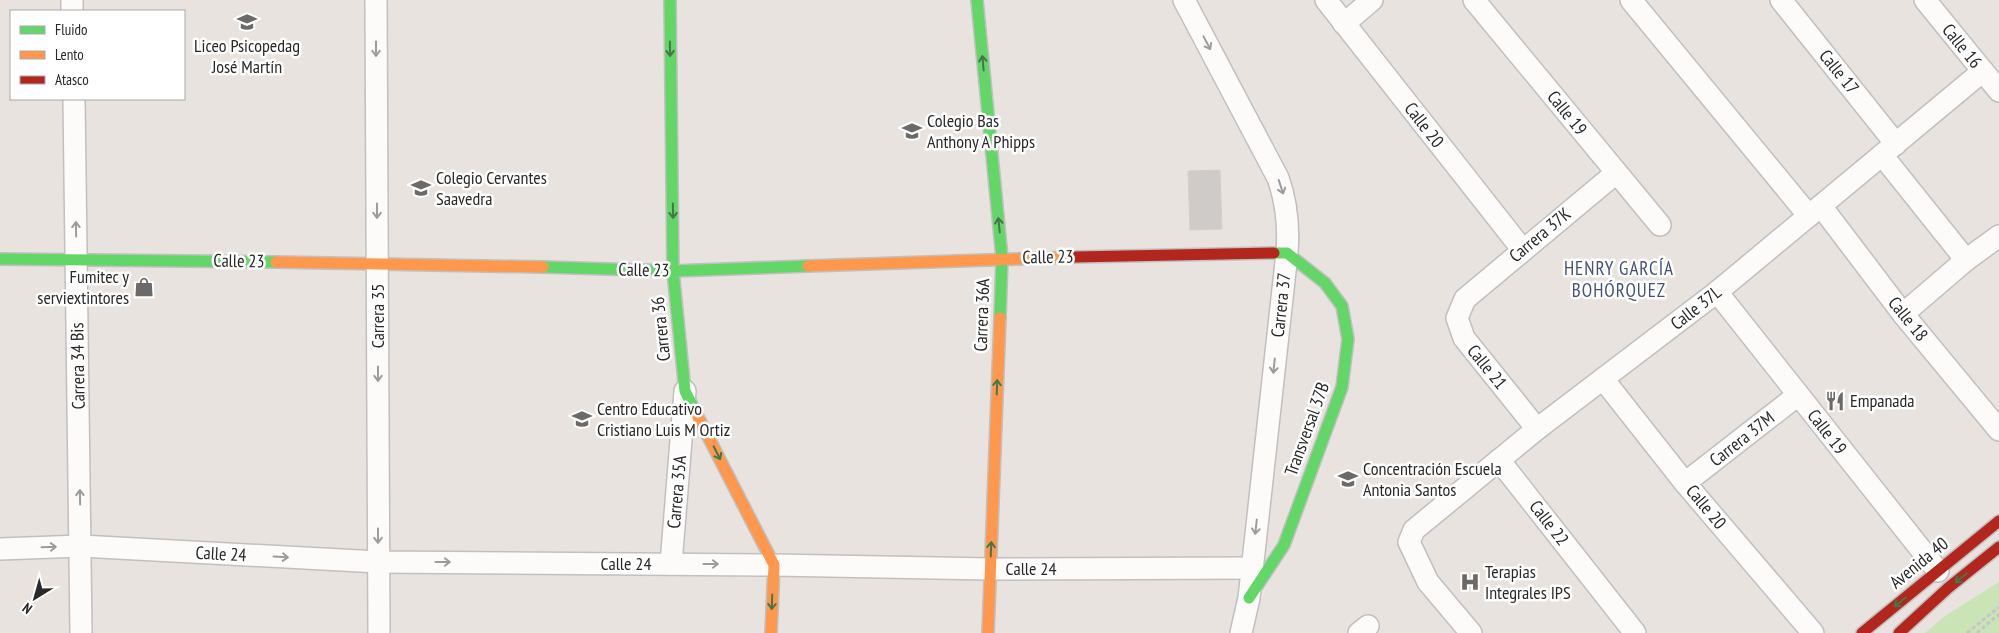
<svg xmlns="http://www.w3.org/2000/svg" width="1999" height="633" font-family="'PT Sans Narrow',sans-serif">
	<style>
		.green { fill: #cae4b5 }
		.building { fill: #cecbc8; stroke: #d3cfca }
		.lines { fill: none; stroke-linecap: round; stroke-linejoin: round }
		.street-casing { stroke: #c1bfc0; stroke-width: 24 }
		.fast-casing { stroke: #c1bfc0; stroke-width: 14 }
		.slow-casing { stroke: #c1bfc0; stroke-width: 14 }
		.jam-casing { stroke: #c1bfc0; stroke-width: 14 }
		.path { stroke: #c6c5c5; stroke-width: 3; stroke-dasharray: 4 2.5; stroke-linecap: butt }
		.street { stroke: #fcfbfa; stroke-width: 21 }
		.fast { stroke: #63d668; stroke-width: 11 }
		.slow { stroke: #ff974d; stroke-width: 11 }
		.jam { stroke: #b3261e; stroke-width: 11 }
		.oneway { stroke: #9d9c9c }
		.oneway2 { stroke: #437745 }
		.labels { text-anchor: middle; stroke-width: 5; stroke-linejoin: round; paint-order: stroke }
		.poi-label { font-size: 18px; fill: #292929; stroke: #fff; text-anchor: start }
		.street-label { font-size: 18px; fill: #292929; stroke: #fff }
		.neighbourhood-label { font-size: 19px; letter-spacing: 1px; fill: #47527b; stroke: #fff }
	</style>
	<rect width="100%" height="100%" fill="#e8e3de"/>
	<!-- green -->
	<polygon class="green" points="1999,582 1999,633 1925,633 1945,616"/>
	<!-- building -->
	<polygon class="building" points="1220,170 1222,229 1190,230 1188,171"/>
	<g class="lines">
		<defs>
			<g id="street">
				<polyline points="72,0 72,11"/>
				<polyline points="376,0 379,633"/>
				<path d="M1184 0 1278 178C1287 203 1289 227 1287 253L1249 598 1241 633"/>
				<polyline points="1326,0 1522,249"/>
				<polyline points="1474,0 1660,225"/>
				<polyline points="1631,0 1809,216"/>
				<polyline points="1781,0 1896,144"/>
				<polyline points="1925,0 1999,91"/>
				<polyline points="1344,24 1372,0"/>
				<polyline points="74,99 81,633"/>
				<polyline points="1882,155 1966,260"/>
				<polyline points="1821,206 1903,314 1999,430"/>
				<polyline points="1717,292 1938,571"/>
				<polyline points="1903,314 1966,260 1999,236"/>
				<polyline points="1603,379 1685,483 1813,633"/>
				<polyline points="1537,429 1464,338 1457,318 1465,299 1616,173"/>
				<polyline points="1499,460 1635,633"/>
				<polyline points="1685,483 1798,395"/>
				<polyline points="0,549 81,546 378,562 774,565 990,569 1252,568"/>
				<polyline points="671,564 685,391"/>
				<polyline points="1359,633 1368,626"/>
				<polyline points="1471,633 1428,582 1409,542 1414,530 1537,429 1717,292 1983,71"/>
			</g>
			<g id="fast">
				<polyline points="670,0 673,271 685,391 696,413"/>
				<polyline points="977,0 1002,258 1000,318"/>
				<polyline points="0,259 276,262"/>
				<polyline points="543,267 673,271 808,266"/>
				<polyline points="1249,598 1284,545 1342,387 1348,339 1342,306 1325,283 1287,253 1274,253"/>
			</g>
			<g id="slow">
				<polyline points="276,262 543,267"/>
				<polyline points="808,266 1075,257"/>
				<polyline points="696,413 774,565 771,633"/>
				<polyline points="988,633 1000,318"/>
			</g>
			<g id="jam">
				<polyline points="1075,257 1274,253"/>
				<polyline points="1862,633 1999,521"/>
				<polyline points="1899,633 1948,588 1999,547"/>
			</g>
		</defs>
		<!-- street casing -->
		<use href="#street" class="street-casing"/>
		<!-- fast casing -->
		<use href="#fast" class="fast-casing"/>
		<!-- slow casing -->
		<use href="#slow" class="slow-casing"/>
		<!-- jam casing -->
		<use href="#jam" class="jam-casing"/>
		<!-- path -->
		<g class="path">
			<polyline points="1967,633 1999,607"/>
			<polyline points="1977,633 1999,614"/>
		</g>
		<!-- street -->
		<use href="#street" class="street"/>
		<!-- fast -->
		<use href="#fast" class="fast"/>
		<!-- slow -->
		<use href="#slow" class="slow"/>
		<!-- jam -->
		<use href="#jam" class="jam"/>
	</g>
	<!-- one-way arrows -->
	<defs><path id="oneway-shaft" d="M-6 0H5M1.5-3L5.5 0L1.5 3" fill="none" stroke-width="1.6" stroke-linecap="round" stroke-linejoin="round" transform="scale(1.25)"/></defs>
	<g class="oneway">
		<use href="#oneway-shaft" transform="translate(1207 43) rotate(62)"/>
		<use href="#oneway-shaft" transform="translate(376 49) rotate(90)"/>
		<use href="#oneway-shaft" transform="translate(1281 187) rotate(72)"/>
		<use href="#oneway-shaft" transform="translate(377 211) rotate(90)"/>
		<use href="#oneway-shaft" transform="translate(76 229) rotate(-91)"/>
		<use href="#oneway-shaft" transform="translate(1274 366) rotate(96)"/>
		<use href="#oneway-shaft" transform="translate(378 374) rotate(90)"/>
		<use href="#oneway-shaft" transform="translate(80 497) rotate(-91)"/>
		<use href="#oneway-shaft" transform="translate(1256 527) rotate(96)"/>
		<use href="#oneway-shaft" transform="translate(378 536) rotate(90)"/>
		<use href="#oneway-shaft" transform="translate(49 547) rotate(-2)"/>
		<use href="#oneway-shaft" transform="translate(281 557) rotate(3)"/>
		<use href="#oneway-shaft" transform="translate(443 562)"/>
		<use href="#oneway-shaft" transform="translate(711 564)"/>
	</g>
	<g class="oneway2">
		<use href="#oneway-shaft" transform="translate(670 49) rotate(89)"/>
		<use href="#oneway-shaft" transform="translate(983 63) rotate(-95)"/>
		<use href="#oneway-shaft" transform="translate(673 211) rotate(89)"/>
		<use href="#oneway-shaft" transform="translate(999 225) rotate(-96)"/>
		<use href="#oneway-shaft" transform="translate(997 387) rotate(-88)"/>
		<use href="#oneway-shaft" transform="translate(717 453) rotate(63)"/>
		<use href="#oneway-shaft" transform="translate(991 549) rotate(-88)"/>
		<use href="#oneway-shaft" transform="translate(1961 578) rotate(141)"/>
		<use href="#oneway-shaft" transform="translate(772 602) rotate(92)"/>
		<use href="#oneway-shaft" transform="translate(1900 602) rotate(141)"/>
	</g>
	<!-- icons -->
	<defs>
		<symbol id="school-bare" viewBox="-9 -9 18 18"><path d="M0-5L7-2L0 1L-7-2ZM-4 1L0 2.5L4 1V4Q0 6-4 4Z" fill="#6c6a68" stroke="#fff" stroke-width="2.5" paint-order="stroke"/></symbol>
		<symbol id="shop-bare" viewBox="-9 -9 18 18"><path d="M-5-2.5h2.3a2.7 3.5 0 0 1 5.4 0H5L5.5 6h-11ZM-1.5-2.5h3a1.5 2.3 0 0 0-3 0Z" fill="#6c6a68" stroke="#fff" stroke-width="2.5" paint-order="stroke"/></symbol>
		<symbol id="restaurant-bare" viewBox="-9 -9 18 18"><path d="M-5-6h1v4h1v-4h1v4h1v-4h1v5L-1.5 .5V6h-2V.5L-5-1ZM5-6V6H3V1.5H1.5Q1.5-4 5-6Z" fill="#6c6a68" stroke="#fff" stroke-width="2.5" paint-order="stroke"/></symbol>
		<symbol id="hospital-bare" viewBox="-9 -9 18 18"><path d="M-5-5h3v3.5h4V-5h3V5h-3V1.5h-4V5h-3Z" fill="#6c6a68" stroke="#fff" stroke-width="2.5" paint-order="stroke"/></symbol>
	</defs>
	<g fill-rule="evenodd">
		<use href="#school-bare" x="233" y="8" width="28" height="28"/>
		<use href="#school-bare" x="898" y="117" width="28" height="28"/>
		<use href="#school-bare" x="407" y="174" width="28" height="28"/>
		<use href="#shop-bare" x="130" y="273" width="28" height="28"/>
		<use href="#restaurant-bare" x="1821" y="387" width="28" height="28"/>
		<use href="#school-bare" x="568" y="405" width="28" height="28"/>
		<use href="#school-bare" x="1334" y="465" width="28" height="28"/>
		<use href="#hospital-bare" x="1456" y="568" width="28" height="28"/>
	</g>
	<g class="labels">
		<!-- poi labels -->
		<g class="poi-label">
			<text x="247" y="52" text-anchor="middle">Liceo Psicopedag<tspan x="247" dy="21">José Martín</tspan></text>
			<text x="927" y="127">Colegio Bas<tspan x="927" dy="21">Anthony A Phipps</tspan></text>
			<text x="436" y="184">Colegio Cervantes<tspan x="436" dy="21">Saavedra</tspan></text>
			<text x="129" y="283" text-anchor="end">Fumitec y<tspan x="129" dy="21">serviextintores</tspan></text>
			<text x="1850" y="407">Empanada</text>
			<text x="597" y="415">Centro Educativo<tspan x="597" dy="21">Cristiano Luis M Ortiz</tspan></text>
			<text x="1363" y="475">Concentración Escuela<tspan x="1363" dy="21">Antonia Santos</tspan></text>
			<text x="1485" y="578">Terapias<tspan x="1485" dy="21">Integrales IPS</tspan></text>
		</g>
		<!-- street labels -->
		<g class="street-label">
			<text transform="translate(1962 46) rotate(51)" y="6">Calle 16</text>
			<text transform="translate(1839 72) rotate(51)" y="6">Calle 17</text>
			<text transform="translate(1567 113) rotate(51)" y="6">Calle 19</text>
			<text transform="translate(1424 125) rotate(52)" y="6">Calle 20</text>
			<text transform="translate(1540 235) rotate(-40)" y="6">Carrera 37K</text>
			<text transform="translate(1048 257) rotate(-1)" y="6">Calle 23</text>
			<text transform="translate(239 261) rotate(1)" y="6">Calle 23</text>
			<text transform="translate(644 270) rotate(1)" y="6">Calle 23</text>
			<text transform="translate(1281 305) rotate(-84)" y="6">Carrera 37</text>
			<text transform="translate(1696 308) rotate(-38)" y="6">Calle 37L</text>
			<text transform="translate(982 315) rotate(-88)" y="6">Carrera 36A</text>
			<text transform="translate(378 316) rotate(-90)" y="6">Carrera 35</text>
			<text transform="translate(1908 319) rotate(51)" y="6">Calle 18</text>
			<text transform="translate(661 329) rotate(-96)" y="6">Carrera 36</text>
			<text transform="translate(78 366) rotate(-91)" y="6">Carrera 34 Bis</text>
			<text transform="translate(1487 367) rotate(51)" y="6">Calle 21</text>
			<text transform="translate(1307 429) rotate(-70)" y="6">Transversal 37B</text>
			<text transform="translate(1827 432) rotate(52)" y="6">Calle 19</text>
			<text transform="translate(1742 439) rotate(-38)" y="6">Carrera 37M</text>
			<text transform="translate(677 492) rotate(-85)" y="6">Carrera 35A</text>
			<text transform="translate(1706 507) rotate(50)" y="6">Calle 20</text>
			<text transform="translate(1549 523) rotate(52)" y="6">Calle 22</text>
			<text transform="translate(221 554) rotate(3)" y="6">Calle 24</text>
			<text transform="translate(1919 563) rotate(-39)" y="6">Avenida 40</text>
			<text x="626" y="570">Calle 24</text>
			<text x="1031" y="575">Calle 24</text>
		</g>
		<!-- neighbourhood labels -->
		<g class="neighbourhood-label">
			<text x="1619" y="275">HENRY GARCÍA<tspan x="1619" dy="22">BOHÓRQUEZ</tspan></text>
		</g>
	</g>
	<!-- legend -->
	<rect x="10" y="10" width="175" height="90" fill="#ffffff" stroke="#a9a9a9"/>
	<rect x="20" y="26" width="25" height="8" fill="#63d668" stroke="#a9a9a9"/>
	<text x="55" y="35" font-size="15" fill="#292929">Fluido</text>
	<rect x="20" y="51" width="25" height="8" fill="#ff974d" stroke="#a9a9a9"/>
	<text x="55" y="60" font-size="15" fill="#292929">Lento</text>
	<rect x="20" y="76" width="25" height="8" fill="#b3261e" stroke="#a9a9a9"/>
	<text x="55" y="85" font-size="15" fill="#292929">Atasco</text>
	<!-- north arrow -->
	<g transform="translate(35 598) rotate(217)" stroke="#ffffff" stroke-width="4" paint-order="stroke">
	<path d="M0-4L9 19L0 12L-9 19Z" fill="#292929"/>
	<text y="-8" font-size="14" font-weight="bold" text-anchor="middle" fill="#292929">N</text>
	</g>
</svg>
